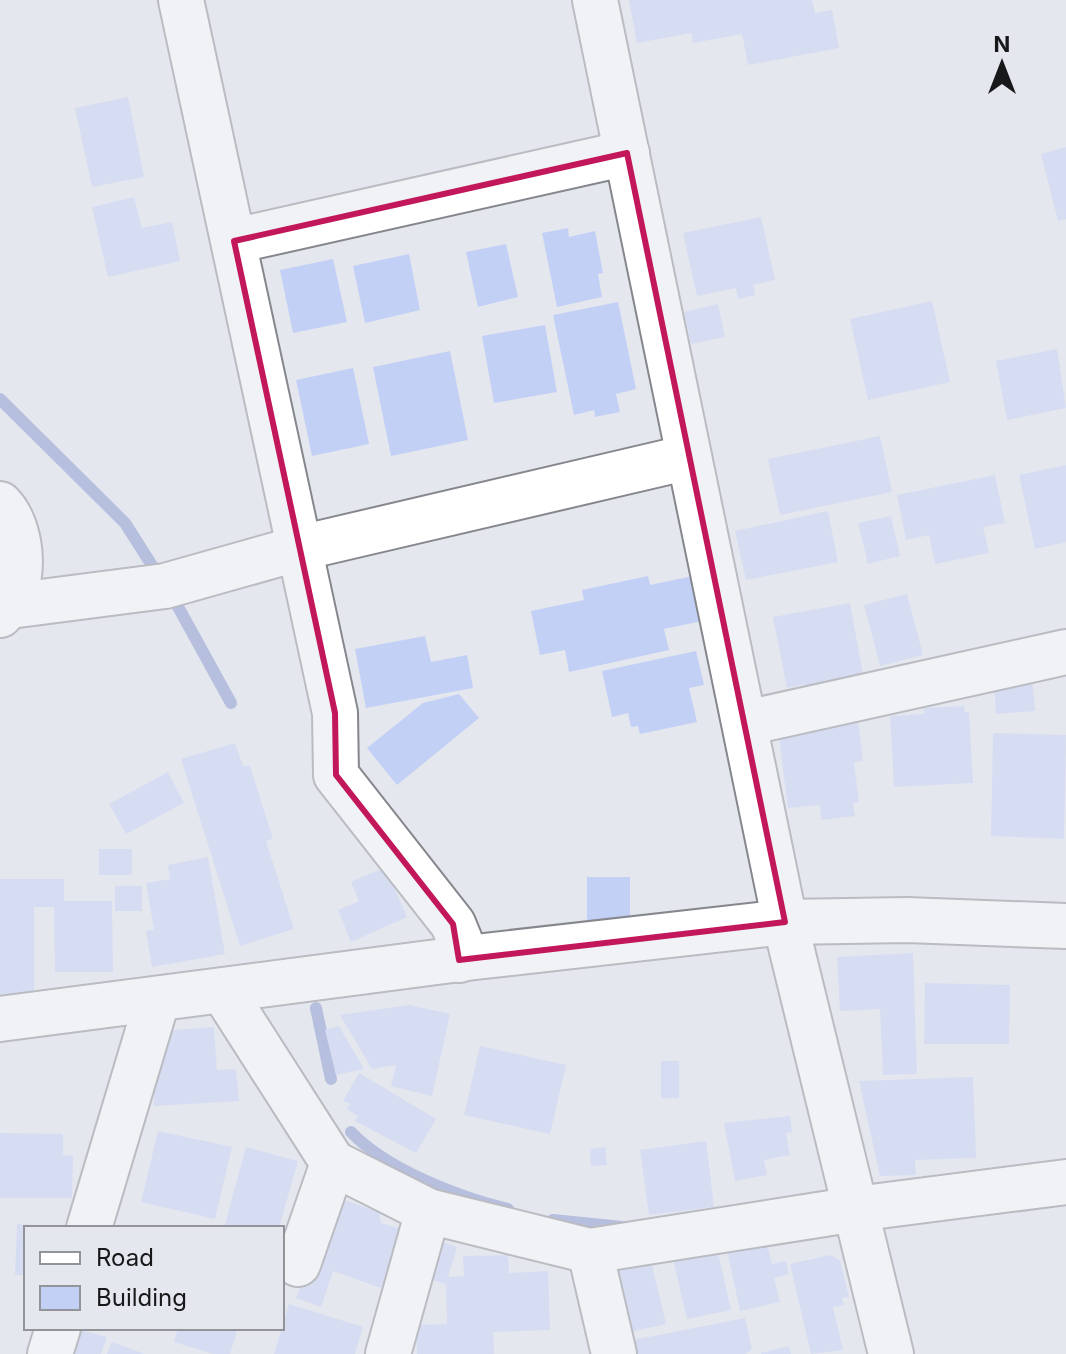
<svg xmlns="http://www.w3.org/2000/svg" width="1066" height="1354" font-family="Inter,sans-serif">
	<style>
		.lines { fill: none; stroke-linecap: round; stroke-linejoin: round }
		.stream { stroke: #7c8fca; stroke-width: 12 }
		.building { fill: #c3d0f6 }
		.minor-casing { stroke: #85878d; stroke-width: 48 }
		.minor { stroke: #fff; stroke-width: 44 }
		.marked { fill: none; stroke: #c2185b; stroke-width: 6; stroke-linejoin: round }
	</style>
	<rect width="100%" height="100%" fill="#e5e7ee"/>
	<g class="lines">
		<!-- stream -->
		<g class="stream">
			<polyline points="0,399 125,523 160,578"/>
			<polyline points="171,594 231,703"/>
			<polyline points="316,1008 331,1079"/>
			<path d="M351 1132C386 1169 458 1197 508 1209"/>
			<polyline points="553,1220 622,1227"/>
		</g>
	</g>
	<!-- building -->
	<g class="building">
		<polygon points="629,0 812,0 815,13 832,10 839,48 748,65 742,34 693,43 691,33 637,43"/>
		<polygon points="128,97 144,177 92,187 75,108"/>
		<polygon points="1066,147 1066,219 1058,221 1041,154"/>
		<polygon points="134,197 142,228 172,222 180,261 108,277 92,207"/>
		<polygon points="761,217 775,280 753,285 755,295 738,299 736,288 697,296 683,233"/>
		<polygon points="568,228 569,237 595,231 603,273 598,274 602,297 557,307 542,233"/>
		<polygon points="506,244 518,297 478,307 466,252"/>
		<polygon points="409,254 420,310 365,323 353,266"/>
		<polygon points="333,259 347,322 293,333 280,270"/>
		<polygon points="932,301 950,382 868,400 850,319"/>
		<polygon points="618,302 636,389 616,394 620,412 595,417 594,410 574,415 553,315"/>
		<polygon points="718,304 725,337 691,344 684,312"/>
		<polygon points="545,325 557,392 494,403 482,336"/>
		<polygon points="1057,349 1066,408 1007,420 996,361"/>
		<polygon points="450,351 468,440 391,456 373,367"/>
		<polygon points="353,368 369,444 312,456 296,380"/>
		<polygon points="880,436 892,492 780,515 768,459"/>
		<polygon points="1066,465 1066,542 1035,549 1019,475"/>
		<polygon points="995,475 1005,523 983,527 989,553 935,564 929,535 906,540 897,495"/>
		<polygon points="828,511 838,562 746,580 735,531"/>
		<polygon points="891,516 900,556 868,564 858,523"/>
		<polygon points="648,576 650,585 693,576 702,621 664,629 669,650 569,672 565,650 540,655 531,611 584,600 582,590"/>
		<polygon points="907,594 923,655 880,666 864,605"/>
		<polygon points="850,603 865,685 809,695 806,684 787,688 773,617"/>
		<polygon points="425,636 431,662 467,655 473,688 366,708 355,649"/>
		<polygon points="696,651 704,685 689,688 697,722 640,734 638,726 631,727 628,713 612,717 602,671"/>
		<polygon points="1032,677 1035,711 996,714 994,680"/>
		<polygon points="459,694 479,718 397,785 367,748 423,703"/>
		<polygon points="964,706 965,712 969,712 973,783 894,787 890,716 925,714 924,708"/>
		<polygon points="858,721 863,761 854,762 859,802 853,803 855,816 821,820 820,805 788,808 778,730"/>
		<polygon points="993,733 1066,735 1064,839 991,836"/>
		<polygon points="235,743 243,766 250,766 273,839 266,841 294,929 240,946 181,759"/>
		<polygon points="168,772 184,803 126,834 109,804"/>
		<rect x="99" y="849" width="33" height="26"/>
		<polygon points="208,857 225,954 152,967 146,931 154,929 146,883 170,879 168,865"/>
		<polygon points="385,867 407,917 351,942 338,910 359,901 351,882"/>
		<rect x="587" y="877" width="43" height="43"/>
		<polygon points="0,879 64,879 64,901 112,901 113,972 55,972 54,907 34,907 34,994 0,994"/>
		<rect x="115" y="886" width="27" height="25"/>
		<polygon points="913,953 917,1074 883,1075 880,1009 840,1011 837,957"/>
		<polygon points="925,983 1010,985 1009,1044 924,1044"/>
		<polygon points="409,1005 450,1014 432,1096 391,1086 396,1065 372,1069 340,1015"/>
		<polygon points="339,1026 364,1069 336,1075 325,1030"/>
		<polygon points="214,1027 217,1070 236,1069 239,1101 154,1106 152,1064 161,1031"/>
		<polygon points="480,1046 566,1065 550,1134 464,1115"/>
		<rect x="661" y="1061" width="18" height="37"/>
		<polygon points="359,1073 436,1119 416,1153 355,1121 358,1116 347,1109 350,1104 343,1101"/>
		<polygon points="973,1077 976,1158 915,1160 916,1175 880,1176 859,1081"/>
		<polygon points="790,1116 792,1132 786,1133 790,1155 764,1160 767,1175 735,1181 724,1123"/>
		<polygon points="158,1131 232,1147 215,1219 141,1202"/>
		<polygon points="0,1133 63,1134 63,1155 73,1156 72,1198 0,1198"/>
		<polygon points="706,1141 714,1207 649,1215 640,1150"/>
		<polygon points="246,1147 298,1161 279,1228 224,1228"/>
		<polygon points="605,1147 607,1165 591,1166 590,1149"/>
		<polygon points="344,1200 379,1212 381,1223 401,1229 381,1288 333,1271 321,1307 296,1298 327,1211 339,1215"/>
		<polygon points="17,1224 52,1226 26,1228 26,1275 15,1275"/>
		<polygon points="764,1232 772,1264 786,1261 789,1274 774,1278 780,1302 740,1311 725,1240"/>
		<polygon points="433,1239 457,1247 446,1284 421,1277"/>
		<polygon points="716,1244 731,1310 687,1319 672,1255"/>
		<polygon points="508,1255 509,1273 548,1271 550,1330 493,1332 494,1354 417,1354 416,1325 447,1324 446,1285 448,1277 464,1276 463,1256"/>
		<polygon points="830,1255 840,1260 849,1297 842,1298 844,1305 833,1307 843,1350 811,1354 790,1264"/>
		<polygon points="650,1257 666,1324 625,1333 610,1265"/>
		<polygon points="289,1304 363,1327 355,1354 274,1354"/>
		<polygon points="745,1318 752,1349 746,1354 631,1354 628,1341"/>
		<polygon points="73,1328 107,1337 101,1354 72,1354"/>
		<polygon points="178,1328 238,1328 230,1354 213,1354 174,1342"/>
		<polygon points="112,1342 145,1354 107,1354"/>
		<polygon points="789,1346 791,1354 761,1354 761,1353"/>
	</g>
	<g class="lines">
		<defs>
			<g id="minor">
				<polyline points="181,0 335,713 336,775 453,924 460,941 459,960"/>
				<polyline points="595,0 785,922 891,1354"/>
				<polyline points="234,241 627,153"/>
				<path d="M0 504C25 529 28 590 0 615"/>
				<polyline points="10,606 165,586 300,548 689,457"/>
				<polyline points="746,723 1066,652"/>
				<polyline points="223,991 333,1163 428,1211 590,1251 856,1209 1066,1182"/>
				<polyline points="0,1019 475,957 785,922 907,920 1066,926"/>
				<polyline points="89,1228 157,1001"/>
				<polyline points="590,1251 614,1354"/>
				<polyline points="298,1264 333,1163"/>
				<polyline points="50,1354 58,1328"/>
				<polyline points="388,1354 428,1211"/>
			</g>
		</defs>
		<!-- minor casing -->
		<use href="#minor" class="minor-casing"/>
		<!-- minor -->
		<use href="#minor" class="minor"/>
	</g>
	<!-- marked area -->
	<path d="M0 0H1066V1354H0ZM627 153 785 922 459 960 453 924 336 775 335 713 234 241Z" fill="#e5e7ee" fill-opacity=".55" fill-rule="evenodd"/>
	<path class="marked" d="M627 153 785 922 459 960 453 924 336 775 335 713 234 241Z"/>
	<!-- legend -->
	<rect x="24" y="1226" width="260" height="104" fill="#e5e7ee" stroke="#939499" stroke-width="2"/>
	<rect x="40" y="1252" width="40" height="12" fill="#ffffff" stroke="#939499" stroke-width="2"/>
	<text x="96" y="1266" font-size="24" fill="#17181a">Road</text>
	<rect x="40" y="1286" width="40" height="24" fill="#c3d0f6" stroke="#939499" stroke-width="2"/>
	<text x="96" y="1306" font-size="24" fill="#17181a">Building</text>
	<!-- north arrow -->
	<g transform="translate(1002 64)" stroke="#e5e7ee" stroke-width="6" paint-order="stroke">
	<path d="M0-6L14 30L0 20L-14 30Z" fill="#17181a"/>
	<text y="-12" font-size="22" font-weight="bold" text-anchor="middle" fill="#17181a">N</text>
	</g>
</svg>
